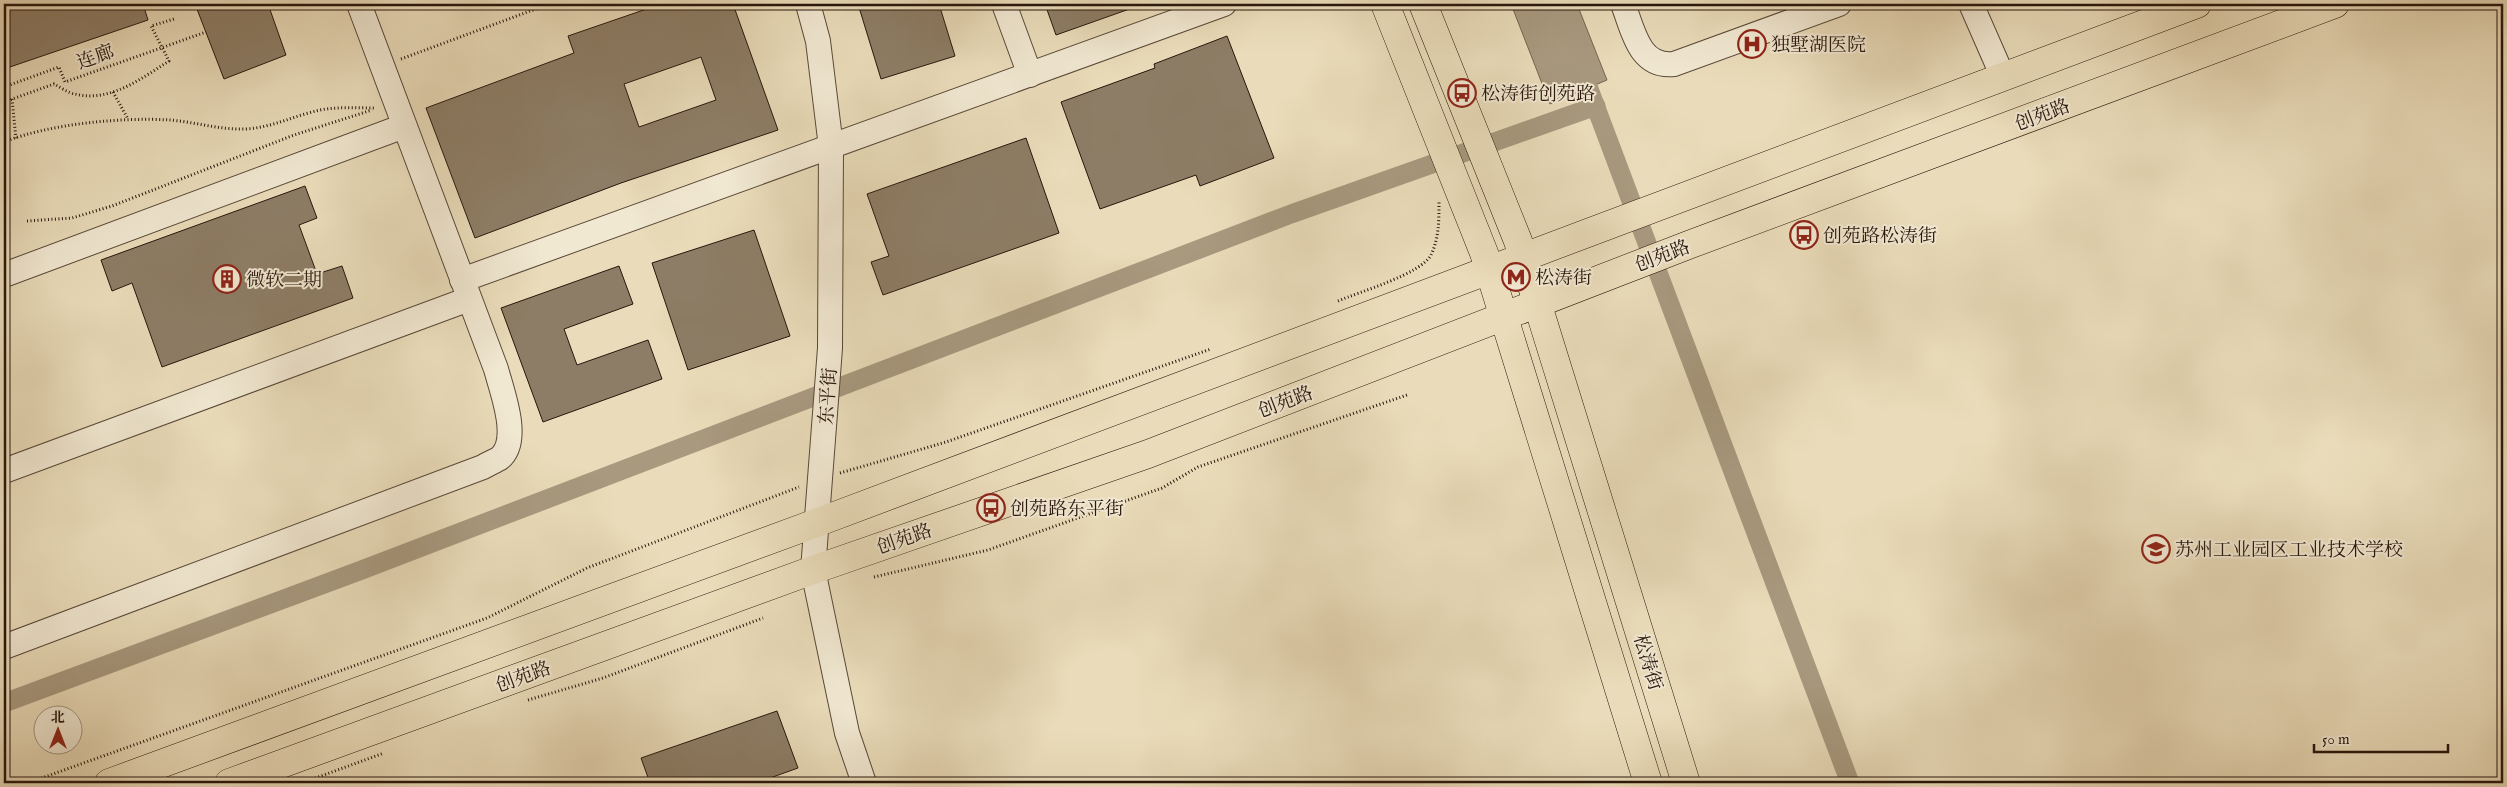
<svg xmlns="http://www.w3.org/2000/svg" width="2507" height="787" font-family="'IM FELL English','Noto Serif SC',serif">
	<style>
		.water { fill: #a8997f; stroke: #756551 }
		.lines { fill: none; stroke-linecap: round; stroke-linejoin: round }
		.canal { stroke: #a8997f; stroke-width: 19 }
		.building { fill: #8d7d66; stroke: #28160c; fill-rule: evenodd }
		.minor-casing { stroke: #584838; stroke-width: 26 }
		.major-casing { stroke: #28160c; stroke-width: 29 }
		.path { stroke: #28160c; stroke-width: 3; stroke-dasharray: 1 2.5; stroke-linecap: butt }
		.minor { stroke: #f1e8d2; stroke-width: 24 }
		.major { stroke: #eadcba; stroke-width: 28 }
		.path-bridge { stroke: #28160c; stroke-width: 3; stroke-dasharray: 1 2.5; stroke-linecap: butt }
		.labels { text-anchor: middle; stroke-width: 4; stroke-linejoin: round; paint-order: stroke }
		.poi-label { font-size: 19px; fill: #28160c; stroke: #f1e8d2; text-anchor: start }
		.street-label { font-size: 19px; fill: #28160c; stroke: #f1e8d2 }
	</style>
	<rect width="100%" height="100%" fill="#eadcba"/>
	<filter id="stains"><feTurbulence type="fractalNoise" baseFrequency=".004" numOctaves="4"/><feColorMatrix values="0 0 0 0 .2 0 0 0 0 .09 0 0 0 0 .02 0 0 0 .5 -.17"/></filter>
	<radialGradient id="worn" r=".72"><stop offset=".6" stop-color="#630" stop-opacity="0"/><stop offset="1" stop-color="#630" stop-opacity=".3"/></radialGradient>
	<!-- water -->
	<polygon class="water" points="1511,4 1577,4 1607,80 1550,104"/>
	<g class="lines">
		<!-- canal -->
		<g class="canal">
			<polyline points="1580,65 1850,783"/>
			<polyline points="4,703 359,571 1291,214 1596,106"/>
		</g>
	</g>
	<!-- building -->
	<g class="building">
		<polygon points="4,4 143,4 148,20 4,69"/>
		<polygon points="195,4 268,4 286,55 224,79"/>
		<path d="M661 4H733L778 130 621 183 475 238 426 108 574 53 568 36ZM701 57 716 100 639 127 624 84Z"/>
		<polygon points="858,4 939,4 955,56 881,79"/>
		<polygon points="1045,4 1138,4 1138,6 1056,35"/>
		<polygon points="1227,36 1274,158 1200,186 1196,175 1100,209 1061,102 1155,68 1154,64"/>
		<polygon points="1026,138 1059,233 883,295 871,262 889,256 867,194"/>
		<polygon points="305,186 317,218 299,225 317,274 342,266 353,298 162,367 132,283 112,291 101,260"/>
		<polygon points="754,230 790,336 688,370 652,263"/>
		<polygon points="619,266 633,304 564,329 577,365 648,340 662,379 543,422 501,308"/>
		<polygon points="777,711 798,768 756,783 650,783 641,758"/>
	</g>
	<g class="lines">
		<defs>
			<g id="minor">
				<polyline points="808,4 818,41 831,147 830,348 813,570 847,733 864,783"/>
				<polyline points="1004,4 1030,75"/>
				<path d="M1623 4C1633 30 1639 68 1674 64L1839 4"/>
				<polyline points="1971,4 2003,77"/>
				<polyline points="4,275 404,126"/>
				<polyline points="462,280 1224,4"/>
				<polyline points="4,471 469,299"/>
				<path d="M4 647 483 467C488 464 495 461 500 458 521 440 502 392 496 369L359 4"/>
			</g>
			<g id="major">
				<polyline points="1385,4 1484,253 1648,783"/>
				<polyline points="1423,4 1518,241 1686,783"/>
				<polyline points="109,783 816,523 2197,4"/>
				<polyline points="229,783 813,570 1148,454 1691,244 2335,4"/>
			</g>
		</defs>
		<!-- minor casing -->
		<use href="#minor" class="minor-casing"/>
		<!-- major casing -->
		<use href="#major" class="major-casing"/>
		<!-- path -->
		<g class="path">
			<polyline points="401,59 549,4"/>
			<polyline points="113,92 128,119"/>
			<polyline points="12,99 16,139"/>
			<path d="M4 102 54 84C60 87 68 93 75 94 110 103 142 78 169 61L151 26 174 19"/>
			<path d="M4 142C49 124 121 117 170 120 195 122 220 130 245 129 269 128 289 118 312 112 332 106 356 108 376 108"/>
			<polyline points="27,221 72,218 112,206 294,135 372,110"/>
			<path d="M1338 301C1359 292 1421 274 1431 255 1439 238 1439 221 1439 202"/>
			<polyline points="840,473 946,442 1211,349"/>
			<polyline points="874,577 988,550 1162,488 1198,467 1407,395"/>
			<polyline points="528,700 603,678 763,618"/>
			<polyline points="28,783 487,618 587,568 799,487"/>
			<polyline points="302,783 384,753"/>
		</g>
		<!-- minor -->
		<use href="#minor" class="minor"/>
		<!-- major -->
		<use href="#major" class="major"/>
		<!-- path-bridge -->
		<polyline class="path-bridge" points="4,87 59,67 65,82 206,32"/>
	</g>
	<!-- icons -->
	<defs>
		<symbol id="hospital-ring" viewBox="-11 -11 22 22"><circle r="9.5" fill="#f1e8d2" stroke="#8f2418" stroke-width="1.5"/><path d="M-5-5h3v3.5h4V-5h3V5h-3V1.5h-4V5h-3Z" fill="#8f2418"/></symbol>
		<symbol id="bus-ring" viewBox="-11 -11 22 22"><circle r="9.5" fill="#f1e8d2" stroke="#8f2418" stroke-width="1.5"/><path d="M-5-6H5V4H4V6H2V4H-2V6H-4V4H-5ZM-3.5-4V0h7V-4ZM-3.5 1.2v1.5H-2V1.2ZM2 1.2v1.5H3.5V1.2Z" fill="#8f2418"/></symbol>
		<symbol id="metro-ring" viewBox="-11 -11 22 22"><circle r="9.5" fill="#f1e8d2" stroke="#8f2418" stroke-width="1.5"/><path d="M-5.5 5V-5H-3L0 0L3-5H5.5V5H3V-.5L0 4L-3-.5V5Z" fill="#8f2418"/></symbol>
		<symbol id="building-ring" viewBox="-11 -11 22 22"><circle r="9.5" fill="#f1e8d2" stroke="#8f2418" stroke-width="1.5"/><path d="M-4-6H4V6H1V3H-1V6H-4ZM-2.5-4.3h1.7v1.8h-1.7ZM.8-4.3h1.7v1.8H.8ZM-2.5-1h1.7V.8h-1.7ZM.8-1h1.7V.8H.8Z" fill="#8f2418"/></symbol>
		<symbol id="school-ring" viewBox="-11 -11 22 22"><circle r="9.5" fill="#f1e8d2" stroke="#8f2418" stroke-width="1.5"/><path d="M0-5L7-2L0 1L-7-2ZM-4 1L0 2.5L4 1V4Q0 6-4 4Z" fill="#8f2418"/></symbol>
	</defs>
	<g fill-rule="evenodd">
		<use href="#hospital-ring" x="1736" y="28" width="32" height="32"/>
		<use href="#bus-ring" x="1446" y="77" width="32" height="32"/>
		<use href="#bus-ring" x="1788" y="219" width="32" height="32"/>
		<use href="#metro-ring" x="1500" y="261" width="32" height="32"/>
		<use href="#building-ring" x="211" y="263" width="32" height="32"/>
		<use href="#bus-ring" x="975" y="492" width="32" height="32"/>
		<use href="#school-ring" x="2140" y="533" width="32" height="32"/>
	</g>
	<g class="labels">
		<!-- poi labels -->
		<g class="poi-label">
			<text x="1771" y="51">独墅湖医院</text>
			<text x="1481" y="100">松涛街创苑路</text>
			<text x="1823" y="242">创苑路松涛街</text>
			<text x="1535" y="284">松涛街</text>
			<text x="246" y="286">微软二期</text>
			<text x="1010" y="515">创苑路东平街</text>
			<text x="2175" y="556">苏州工业园区工业技术学校</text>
		</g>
		<!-- street labels -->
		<g class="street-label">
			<text transform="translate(95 56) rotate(-20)" y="7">连廊</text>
			<text transform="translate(2042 114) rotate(-21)" y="7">创苑路</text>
			<text transform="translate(1662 255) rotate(-21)" y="7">创苑路</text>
			<text transform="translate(827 396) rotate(-86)" y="7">东平街</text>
			<text transform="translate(1285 401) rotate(-21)" y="7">创苑路</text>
			<text transform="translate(904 538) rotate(-19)" y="7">创苑路</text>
			<text transform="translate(1649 662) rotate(73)" y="7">松涛街</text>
			<text transform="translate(523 676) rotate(-20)" y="7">创苑路</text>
		</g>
	</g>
	<!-- margin -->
	<rect width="2507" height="787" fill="none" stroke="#eadcba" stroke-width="20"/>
	<rect x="5" y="5" width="2497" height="777" fill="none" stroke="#28160c" stroke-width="2.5"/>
	<rect x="10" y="10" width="2487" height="767" fill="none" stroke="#28160c"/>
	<!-- north arrow -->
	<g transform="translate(58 730)"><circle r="24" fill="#f1e8d2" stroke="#a19483"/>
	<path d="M0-4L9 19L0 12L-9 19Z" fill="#8f2418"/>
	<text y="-8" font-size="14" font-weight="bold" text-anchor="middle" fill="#28160c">北</text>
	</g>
	<!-- scale -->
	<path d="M2314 744v8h134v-8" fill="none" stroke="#28160c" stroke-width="2.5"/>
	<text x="2322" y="744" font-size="15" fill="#28160c" stroke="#f1e8d2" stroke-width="4" paint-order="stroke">50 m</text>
	<rect width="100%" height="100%" filter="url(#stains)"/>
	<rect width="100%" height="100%" fill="url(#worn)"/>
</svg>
